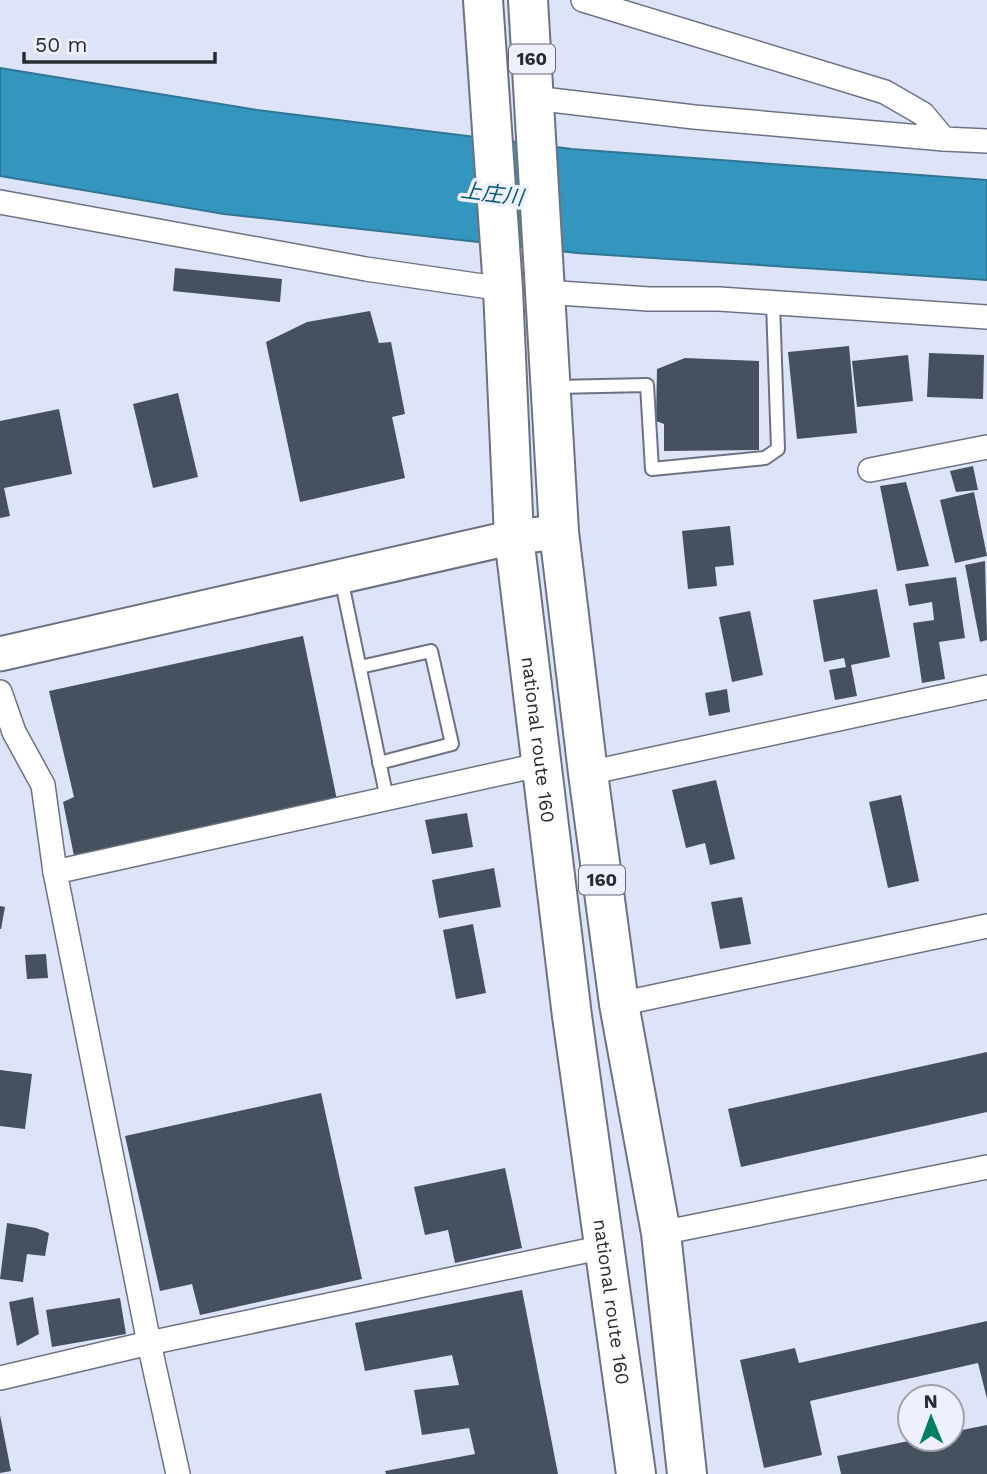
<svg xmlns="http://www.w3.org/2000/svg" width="987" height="1474" font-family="'Work Sans','Noto Sans JP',sans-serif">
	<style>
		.water { fill: #3495be; stroke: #317594; stroke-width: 2 }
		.building { fill: #45515e }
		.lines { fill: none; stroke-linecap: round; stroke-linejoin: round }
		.lane-casing { stroke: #6d7283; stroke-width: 16 }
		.street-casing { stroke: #6d7283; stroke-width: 26 }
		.secondary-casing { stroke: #6d7283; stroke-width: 37 }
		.highway-casing { stroke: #6d7283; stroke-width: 42 }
		.lane { stroke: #fff; stroke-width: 12 }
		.street { stroke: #fff; stroke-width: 23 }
		.secondary { stroke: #fff; stroke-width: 33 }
		.highway { stroke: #fff; stroke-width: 38 }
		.labels { text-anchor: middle; stroke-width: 7; stroke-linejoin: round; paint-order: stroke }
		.shield { fill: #eef1fd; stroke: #64666f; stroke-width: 2 }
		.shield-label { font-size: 18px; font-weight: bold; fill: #292b32 }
		.street-label { font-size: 19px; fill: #292b32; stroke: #eef1fd }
		.water-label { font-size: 21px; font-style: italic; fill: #0b5875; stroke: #eef1fd }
	</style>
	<rect width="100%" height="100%" fill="#dee4f7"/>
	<!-- water -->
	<polygon class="water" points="0,68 257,110 572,149 987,180 987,280 577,253 224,214 0,176"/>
	<!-- building -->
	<g class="building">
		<polygon points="175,268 282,279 280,302 173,291"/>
		<polygon points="370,311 379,343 391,342 405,414 392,417 405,478 300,502 266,342 307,322"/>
		<polygon points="849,346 857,433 797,439 788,352"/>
		<polygon points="929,353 984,355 983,399 927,397"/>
		<polygon points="908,355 913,401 857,407 852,361"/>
		<polygon points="685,358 759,361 759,450 664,451 664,424 656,421 657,369"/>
		<polygon points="178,393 198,477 153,488 133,404"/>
		<polygon points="59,409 72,474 4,488 10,516 0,518 0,421"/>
		<polygon points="973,466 978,490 956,492 950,471"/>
		<polygon points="906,482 929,566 897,571 880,486"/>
		<polygon points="974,492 987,556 955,563 940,500"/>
		<polygon points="730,526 734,565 715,567 717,586 688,589 682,531"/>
		<polygon points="985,561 987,640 980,642 965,565"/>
		<polygon points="956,577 965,638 939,642 945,679 922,683 913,623 934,620 932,602 909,606 905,584"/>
		<polygon points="877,589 890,657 851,665 857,696 835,700 829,670 846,667 844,658 824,662 813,600"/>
		<polygon points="750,611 763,675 732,682 719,617"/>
		<polygon points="303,636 337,800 74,856 63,802 74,797 49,691"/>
		<polygon points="727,689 730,712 709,716 705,693"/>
		<polygon points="716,780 735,859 710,865 705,843 686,848 672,790"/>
		<polygon points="901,795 919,881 888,888 869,802"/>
		<polygon points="467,813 473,847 432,854 425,820"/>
		<polygon points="494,868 501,907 439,918 432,880"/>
		<polygon points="742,897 751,944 720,949 711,902"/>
		<polygon points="0,906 5,907 1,929 0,929"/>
		<polygon points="473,924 486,993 456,999 443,930"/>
		<polygon points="46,954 48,978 27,979 25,955"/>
		<polygon points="987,1052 987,1112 741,1167 728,1109"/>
		<polygon points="0,1070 32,1074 25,1129 0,1126"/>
		<polygon points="321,1093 362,1279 200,1315 192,1284 160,1291 125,1136"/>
		<polygon points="505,1168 522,1248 455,1263 448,1230 425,1235 414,1187"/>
		<polygon points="7,1223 36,1228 49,1233 45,1256 27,1254 23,1282 0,1279"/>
		<polygon points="522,1290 558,1474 386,1474 385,1471 475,1454 469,1428 422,1435 414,1390 459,1385 452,1355 365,1371 355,1323"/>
		<polygon points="33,1297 39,1334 17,1346 9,1302"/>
		<polygon points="120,1298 126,1334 52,1347 46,1310"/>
		<polygon points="987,1321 987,1399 978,1363 810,1401 822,1455 764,1468 740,1360 795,1348 799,1363"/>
		<polygon points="0,1415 11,1471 0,1473"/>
		<polygon points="987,1425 987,1474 841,1474 837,1456 918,1439 952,1439 952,1432"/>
	</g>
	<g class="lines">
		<defs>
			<g id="lane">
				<polyline points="555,387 647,385 652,469 765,458 778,449 773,303"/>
				<polyline points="341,578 387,799"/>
				<polyline points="360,667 431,651 452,744 379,763"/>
			</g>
			<g id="street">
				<polyline points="583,0 885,92 923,114 944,139 987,141"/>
				<polyline points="534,98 694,117 944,139"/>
				<polyline points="0,202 366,269 503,289"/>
				<polyline points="544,292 649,299 719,299 987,317"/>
				<polyline points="870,470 987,447"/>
				<polyline points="0,692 14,732 43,785 55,872 149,1343 178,1474"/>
				<polyline points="588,773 987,687"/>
				<polyline points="55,872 543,764"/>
				<polyline points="619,1004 987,926"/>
				<polyline points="661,1233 987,1167"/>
				<polyline points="0,1378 149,1343 604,1247"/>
			</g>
			<polyline id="secondary" points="0,654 514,537 559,532"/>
			<g id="highway">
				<path id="s1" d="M483 0 503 289 514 537 572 1016 636 1474"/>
				<polyline points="528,0 559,532 588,773 619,1004 661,1233 687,1474"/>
			</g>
		</defs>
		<!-- lane casing -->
		<use href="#lane" class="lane-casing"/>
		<!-- street casing -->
		<use href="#street" class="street-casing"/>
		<!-- secondary casing -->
		<use href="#secondary" class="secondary-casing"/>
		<!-- highway casing -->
		<use href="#highway" class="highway-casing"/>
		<!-- lane -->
		<use href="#lane" class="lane"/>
		<!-- street -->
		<use href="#street" class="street"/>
		<!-- secondary -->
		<use href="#secondary" class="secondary"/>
		<!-- highway -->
		<use href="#highway" class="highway"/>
	</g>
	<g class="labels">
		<!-- shield labels -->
		<g class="shield">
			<rect x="509" y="44.5" width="46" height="29" rx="5"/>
			<rect x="579" y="865.5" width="46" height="29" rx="5"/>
		</g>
		<g class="shield-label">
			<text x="532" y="65">160</text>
			<text x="602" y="886">160</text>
		</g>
		<!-- street labels -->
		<g class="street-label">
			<text dy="7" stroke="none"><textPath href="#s1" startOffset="742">national route 160</textPath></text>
			<text dy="7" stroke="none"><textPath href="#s1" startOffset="1309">national route 160</textPath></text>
		</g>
		<!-- water labels -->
		<g class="water-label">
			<text transform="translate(492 194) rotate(7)" y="7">上庄川</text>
		</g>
	</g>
	<!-- north arrow -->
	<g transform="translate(931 1418) rotate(359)"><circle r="33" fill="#eef1fd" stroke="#9fa2ac" stroke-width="2"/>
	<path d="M0-5L12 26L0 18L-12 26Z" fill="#008061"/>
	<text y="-10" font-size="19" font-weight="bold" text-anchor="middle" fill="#292b32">N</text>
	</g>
	<!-- scale -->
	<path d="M24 52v10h191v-10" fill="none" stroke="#292b32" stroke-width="3.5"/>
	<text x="35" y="52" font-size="21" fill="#292b32" stroke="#eef1fd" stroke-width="5" paint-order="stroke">50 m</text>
</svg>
